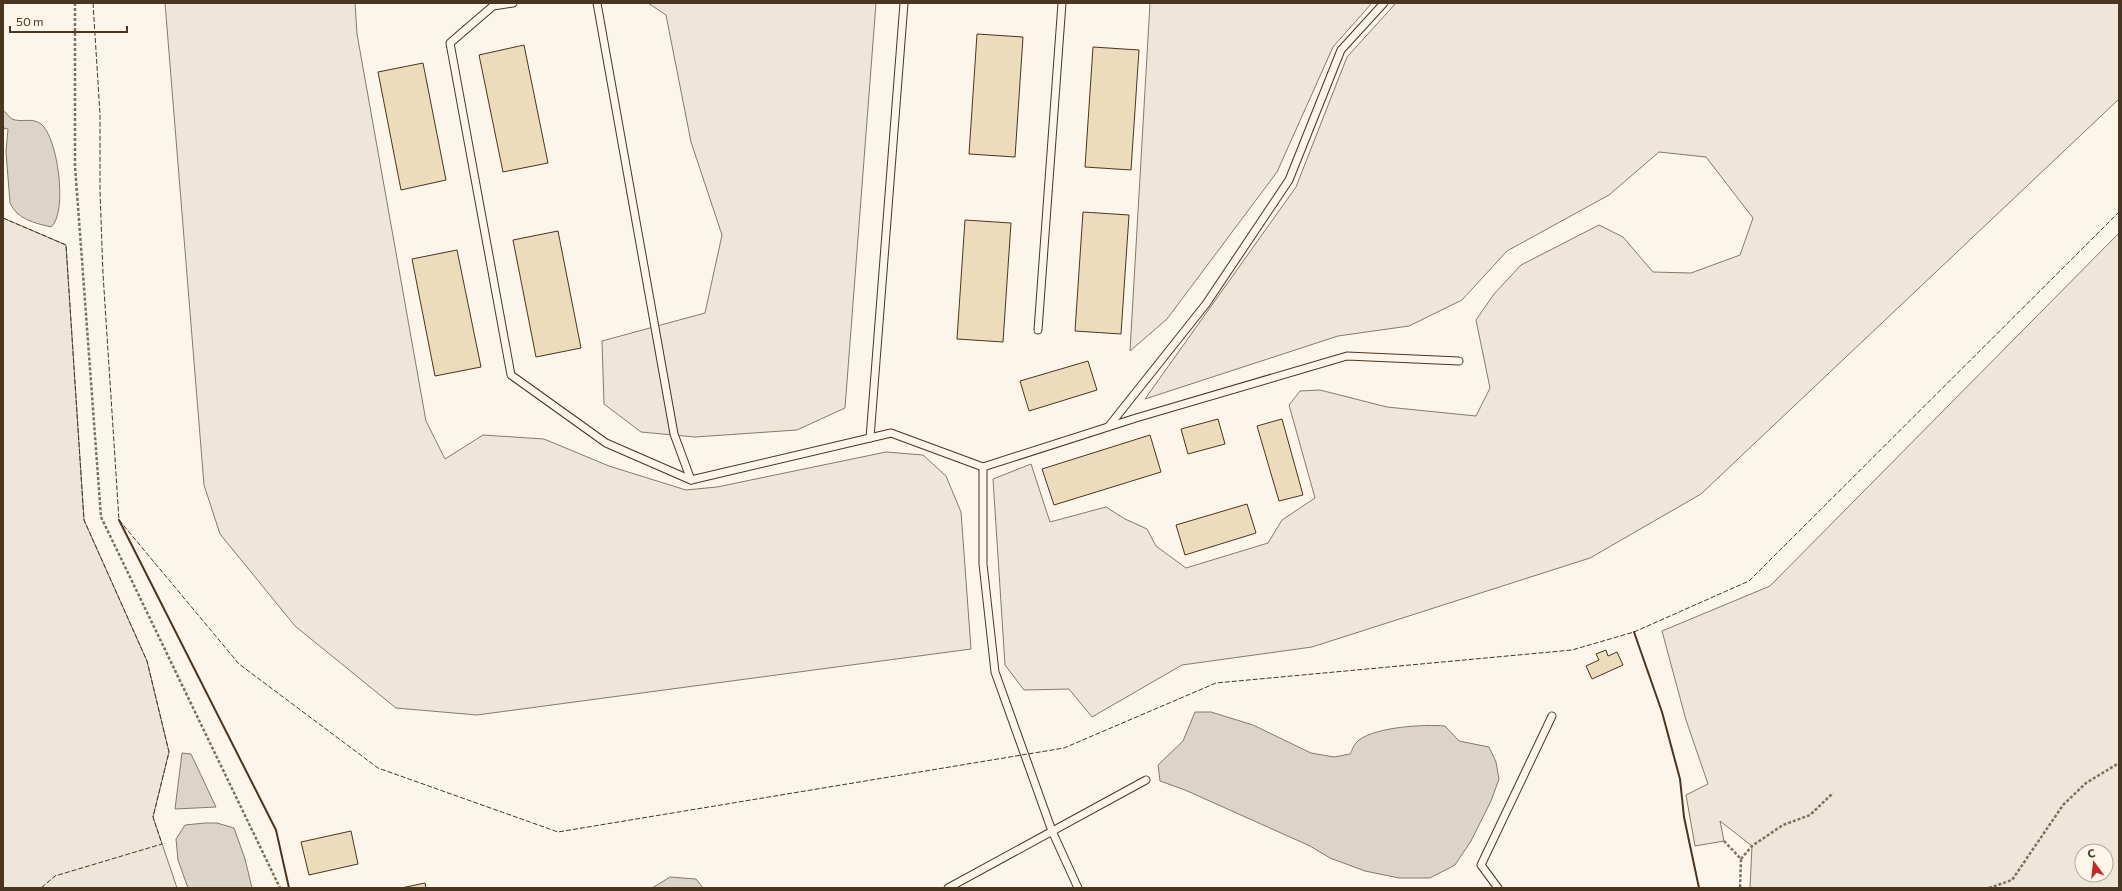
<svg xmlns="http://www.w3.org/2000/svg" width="2122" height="891" font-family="Commissioner,sans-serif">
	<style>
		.green { fill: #ede6d9; stroke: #887966; fill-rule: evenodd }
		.water { fill: #dcd4c6; stroke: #887966 }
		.building { fill: #ecdcbc; stroke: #4a3520 }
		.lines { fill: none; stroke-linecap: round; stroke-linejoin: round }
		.service-casing { stroke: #4a3520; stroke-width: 9 }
		.path { stroke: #7f6f5c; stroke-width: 2.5; stroke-dasharray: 3 2; stroke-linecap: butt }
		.service { stroke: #fbf6e9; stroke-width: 7 }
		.fence { stroke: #4a3520; stroke-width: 1; stroke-dasharray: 5 2; stroke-linecap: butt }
		.wall { stroke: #4a3520; stroke-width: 2 }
	</style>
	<rect width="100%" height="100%" fill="#fbf6e9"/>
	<!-- green -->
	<g class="green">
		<polygon points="165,3 355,3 357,34 426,421 445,459 483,435 544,439 609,466 686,490 717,487 886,452 923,455 946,476 961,512 971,649 477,715 396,708 295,626 220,534 204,485"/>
		<polygon points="648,3 876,3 845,408 797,430 695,437 641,432 604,404 602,341 705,313 722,235 691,142 666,15"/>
		<polygon points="1150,3 1372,3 1333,47 1277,172 1167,319 1130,351"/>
		<polygon points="1396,3 2119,3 2119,99 1701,494 1590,558 1312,647 1182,665 1092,717 1069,689 1024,690 1005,665 993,479 1031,464 1050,522 1106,507 1125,519 1147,529 1156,546 1186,568 1268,543 1282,520 1315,498 1289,405 1300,391 1320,390 1387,407 1476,416 1490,388 1476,320 1494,294 1521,265 1599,225 1623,237 1653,272 1691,273 1740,255 1753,218 1706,157 1659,152 1609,195 1507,251 1462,300 1409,326 1338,336 1145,399 1296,187 1347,57"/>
		<polygon points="3,218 66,245 84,520 147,661 169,752 153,817 177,888 3,888"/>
		<path d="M2119 233V888H1750L1752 846 1720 821 1724 841 1695 846 1686 795 1708 784 1686 720 1662 631 1770 586ZM2082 851H2106V875H2082Z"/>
	</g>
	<!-- water -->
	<g class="water">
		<path d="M3 111C7 112 8 117 12 119 21 123 32 117 41 124 58 137 68 213 51 227 34 223 17 219 10 203L6 152 8 129 4 128 3 134Z"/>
		<path d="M1195 712H1211L1253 725 1311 753 1334 757 1350 754C1352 751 1353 746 1356 743 1369 727 1425 724 1445 726L1459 741 1489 747 1496 762 1499 779 1491 801 1471 841 1455 865 1430 878H1399L1365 871 1330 858 1310 846 1185 790 1160 781 1158 765 1183 741Z"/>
		<polygon points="182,753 191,754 216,807 175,809"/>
		<polygon points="205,823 217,823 234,828 245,859 252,888 188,888 178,860 176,839 185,825"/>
		<polygon points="670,877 696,879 703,888 652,888"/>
	</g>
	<!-- building -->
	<g class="building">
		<polygon points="977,34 1023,37 1015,157 969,154"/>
		<polygon points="524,45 548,163 503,172 479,55"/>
		<polygon points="1093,47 1139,50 1131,170 1085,167"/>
		<polygon points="423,63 446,180 401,190 378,72"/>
		<polygon points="1083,212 1129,215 1121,334 1075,331"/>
		<polygon points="965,220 1011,223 1003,342 957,339"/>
		<polygon points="558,231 581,348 536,357 513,240"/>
		<polygon points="457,250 481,367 435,376 412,259"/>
		<polygon points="1088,361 1097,390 1029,411 1020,381"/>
		<polygon points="1218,419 1225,444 1188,454 1181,429"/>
		<polygon points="1282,419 1303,495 1279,501 1257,426"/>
		<polygon points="1150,435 1161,472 1054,505 1042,469"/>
		<polygon points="1247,504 1256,533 1185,555 1176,525"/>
		<polygon points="1606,650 1608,656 1617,652 1623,665 1592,679 1586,666 1599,660 1596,654"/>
		<polygon points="351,831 358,864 309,875 301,842"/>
		<polygon points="425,883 426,888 401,888"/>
	</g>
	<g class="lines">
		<defs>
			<g id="service">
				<polyline points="513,3 493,6 450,43 511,375 606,443 691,480"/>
				<polyline points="597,3 674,434 691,480 891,433 983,467"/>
				<polyline points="1038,330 1062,3"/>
				<polyline points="1109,426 1206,304 1289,180 1341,50 1384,3"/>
				<polyline points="870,438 904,3"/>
				<polyline points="948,888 1146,780"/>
				<polyline points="1078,888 1052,831 995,672 983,564 983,467 1136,418 1347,356 1459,361"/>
				<polyline points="1498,888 1481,865 1552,716"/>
			</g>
		</defs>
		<!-- service casing -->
		<use href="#service" class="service-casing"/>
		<!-- path -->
		<g class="path">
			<polyline points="75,3 75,166 101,517 280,888"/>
			<polyline points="1724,841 1741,859 1740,888"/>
			<polyline points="1741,859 1752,846 1783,825 1810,815 1833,793"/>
			<polyline points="1989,888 2012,880 2063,805 2086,783 2119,763"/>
		</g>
		<!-- service -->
		<use href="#service" class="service"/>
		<!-- fence -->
		<g class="fence">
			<polyline points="93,3 100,114 100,191 103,274 119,520 239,664 378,768 558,832 1064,748 1216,683 1572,650 1634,632 1749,581 2119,212"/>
			<polyline points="3,218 66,245 84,520 147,661 169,752 153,817 162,844 55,876 41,888"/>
		</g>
		<!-- wall -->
		<g class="wall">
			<polyline points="119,520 276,830 289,888"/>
			<polyline points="1634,632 1662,712 1680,779 1684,817 1699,888"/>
		</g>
	</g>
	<!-- border -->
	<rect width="2122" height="891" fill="none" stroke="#4a3520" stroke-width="8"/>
	<!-- north arrow -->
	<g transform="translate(2094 863) rotate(345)"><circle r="19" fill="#fbf6e9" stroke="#b4a999"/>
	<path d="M0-3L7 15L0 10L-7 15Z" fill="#c62828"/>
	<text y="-6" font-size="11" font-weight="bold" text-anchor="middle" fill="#4a3520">С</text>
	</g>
	<!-- scale -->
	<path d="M10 26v6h117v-6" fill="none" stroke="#4a3520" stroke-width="2"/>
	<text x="16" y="26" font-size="12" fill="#4a3520" stroke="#fbf6e9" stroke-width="3" paint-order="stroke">50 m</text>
</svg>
